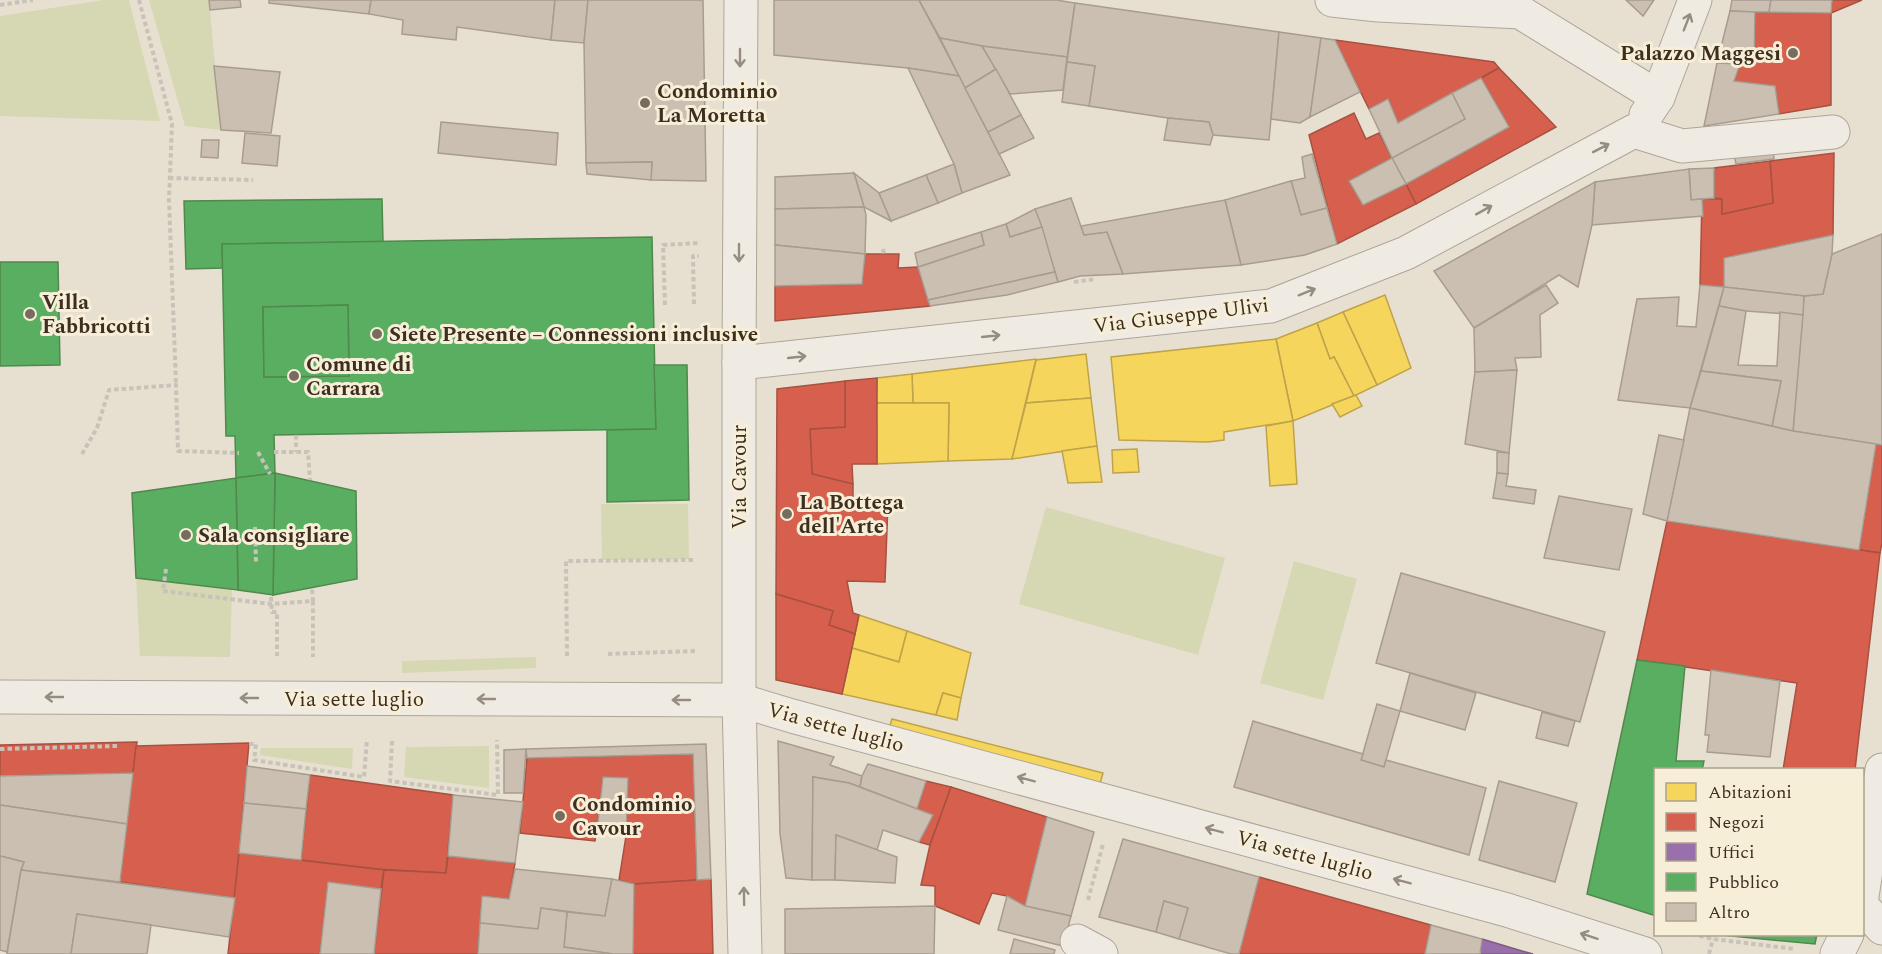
<svg xmlns="http://www.w3.org/2000/svg" width="1882" height="954" font-family="Spectral,serif">
	<style>
		.green { fill: #d6d7b3 }
		.homes { fill: #f6d55c; stroke: #bea34a; stroke-width: 1.5 }
		.shops { fill: #d6604d; stroke: #a85140; stroke-width: 1.5 }
		.offices { fill: #9970ab; stroke: #7d5c81; stroke-width: 1.5 }
		.public { fill: #5aae61; stroke: #51884e; stroke-width: 1.5; fill-rule: evenodd }
		.building { fill: #cbbfb2; stroke: #a89c90; stroke-width: 1.5 }
		.lines { fill: none; stroke-linecap: round; stroke-linejoin: round }
		.street-casing { stroke: #ada599; stroke-width: 35 }
		.path { stroke: #c8c2b9; stroke-width: 4; stroke-dasharray: 4.5 3; stroke-linecap: butt }
		.street { stroke: #efebe3; stroke-width: 33 }
		.oneway { stroke: #968c82 }
		.poi-dot { fill: #786c5e; stroke: #f7eed8; stroke-width: 2 }
		.labels { text-anchor: middle; stroke-width: 6; stroke-linejoin: round; paint-order: stroke }
		.poi-label { font-size: 21px; font-weight: bold; fill: #3d2e20; stroke: #f7eed8; text-anchor: start }
		.street-label { font-size: 21px; fill: #3d2e20; stroke: #f7eed8 }
	</style>
	<rect width="100%" height="100%" fill="#e7e0d1"/>
	<!-- green -->
	<g class="green">
		<polygon points="104,0 129,0 160,121 0,116 0,16"/>
		<polygon points="149,0 209,0 221,130 185,126"/>
		<polygon points="601,504 688,504 689,559 602,560"/>
		<polygon points="1046,507 1225,558 1198,655 1019,604"/>
		<polygon points="1294,561 1357,579 1323,700 1260,683"/>
		<polygon points="136,578 232,589 230,657 140,656"/>
		<polygon points="536,657 536,668 402,673 402,661"/>
		<polygon points="489,746 489,788 404,777 406,747"/>
		<polygon points="261,748 353,748 352,769 260,755"/>
	</g>
	<!-- homes -->
	<g class="homes">
		<polygon points="1385,295 1411,368 1377,385 1343,312"/>
		<polygon points="1343,312 1377,385 1354,396 1334,357 1330,359 1317,323"/>
		<polygon points="1317,323 1330,359 1334,357 1354,396 1293,421 1276,339"/>
		<polygon points="1276,339 1293,421 1224,432 1224,440 1208,442 1119,440 1111,357"/>
		<polygon points="1086,354 1091,398 1026,403 1036,360"/>
		<polygon points="1036,359 1012,459 948,461 949,403 913,403 912,374"/>
		<polygon points="912,374 913,403 876,403 877,378"/>
		<polygon points="1356,395 1362,406 1340,417 1332,404"/>
		<polygon points="1091,398 1097,446 1012,459 1026,403"/>
		<polygon points="876,403 949,403 948,461 877,464"/>
		<polygon points="1293,421 1297,484 1270,486 1266,426"/>
		<polygon points="1097,446 1102,482 1068,483 1062,451"/>
		<polygon points="1137,449 1139,472 1113,473 1112,450"/>
		<polygon points="859,615 907,631 899,662 852,648"/>
		<polygon points="907,631 971,653 961,698 943,693 936,715 842,694 852,648 899,662"/>
		<polygon points="943,693 961,698 957,720 936,715"/>
		<polygon points="892,719 1103,773 1099,787 888,732"/>
	</g>
	<!-- shops -->
	<g class="shops">
		<polygon points="1832,0 1862,0 1831,13"/>
		<polygon points="1755,12 1831,13 1831,105 1779,114 1775,86 1734,81 1740,64 1754,64"/>
		<polygon points="1335,40 1494,62 1499,68 1398,123 1388,99 1369,109"/>
		<polygon points="1499,68 1556,127 1416,204 1406,184 1509,127 1481,78"/>
		<polygon points="1354,113 1366,139 1379,133 1392,158 1349,181 1363,205 1406,184 1416,204 1337,244 1309,135"/>
		<polygon points="1834,153 1833,235 1724,258 1724,287 1700,285 1702,199 1722,199 1722,214 1773,203 1770,161"/>
		<polygon points="1770,161 1773,203 1722,214 1722,199 1714,198 1714,168"/>
		<polygon points="865,254 899,254 898,268 918,267 930,306 775,321 775,286 862,284"/>
		<polygon points="877,378 877,464 852,464 853,484 812,474 810,429 845,427 845,381"/>
		<polygon points="845,381 845,427 810,429 812,474 853,484 853,502 888,503 885,582 847,581 853,613 859,615 855,634 829,625 833,611 776,594 777,389"/>
		<polygon points="1876,444 1882,445 1882,543 1880,553 1859,550"/>
		<polygon points="1667,521 1880,553 1855,770 1783,770 1797,683 1637,660"/>
		<polygon points="776,594 833,611 829,625 855,634 842,694 776,680"/>
		<polygon points="137,742 133,773 0,776 0,745"/>
		<polygon points="249,743 235,898 120,882 136,746"/>
		<polygon points="693,754 697,880 634,884 619,880 626,836 628,778 603,777 595,841 520,833 527,758"/>
		<polygon points="310,775 453,795 446,873 377,869 301,860"/>
		<polygon points="926,781 951,787 930,845 919,842 933,815 917,809"/>
		<polygon points="951,787 1047,817 1025,906 1007,896 992,893 979,924 935,906 935,886 921,885 930,845"/>
		<polygon points="239,853 384,870 381,889 328,882 320,954 228,954"/>
		<polygon points="448,856 515,863 509,899 482,896 478,954 374,954 384,870 446,873"/>
		<polygon points="1259,877 1431,925 1425,954 1239,954"/>
		<polygon points="711,879 713,954 633,954 634,884"/>
	</g>
	<!-- offices -->
	<polygon class="offices" points="1482,939 1522,951 1533,954 1480,954"/>
	<!-- public -->
	<g class="public">
		<polygon points="382,199 383,242 222,244 223,268 186,269 184,201"/>
		<path d="M652 237 656 429 274 435 275 473 236 478 235 436H226L222 244ZM348 305 349 376 264 377 263 307Z"/>
		<polygon points="0,262 58,262 60,365 0,366"/>
		<polygon points="348,305 349,376 264,377 263,307"/>
		<polygon points="654,365 687,365 689,500 607,502 607,430 656,429"/>
		<polygon points="275,473 356,491 357,579 273,595"/>
		<polygon points="275,473 273,595 238,590 236,478"/>
		<polygon points="236,478 238,590 136,578 132,493"/>
		<polygon points="1637,660 1685,666 1676,761 1704,761 1702,770 1656,770 1656,916 1587,894"/>
		<polygon points="1711,934 1817,934 1815,944"/>
	</g>
	<!-- building -->
	<g class="building">
		<polygon points="209,0 240,0 241,7 210,10"/>
		<polygon points="269,0 371,0 369,14 269,3"/>
		<polygon points="371,0 555,0 551,40 457,27 456,40 402,34 403,20 369,14"/>
		<polygon points="555,0 588,0 584,43 551,40"/>
		<polygon points="588,0 703,0 706,181 651,180 652,162 586,163 584,43"/>
		<polygon points="774,0 919,0 959,76 908,68 774,55"/>
		<polygon points="919,0 1056,0 1075,3 1067,57 982,46 940,38"/>
		<polygon points="1626,0 1654,0 1643,16"/>
		<polygon points="1732,0 1771,0 1769,12 1755,12 1730,11"/>
		<polygon points="1771,0 1832,0 1831,13 1769,12"/>
		<polygon points="1075,3 1279,32 1269,140 1213,135 1209,122 1168,118 1089,106 1095,66 1067,62"/>
		<polygon points="1730,11 1755,12 1754,64 1717,63"/>
		<polygon points="1279,32 1321,38 1310,117 1300,123 1271,119"/>
		<polygon points="940,38 982,46 996,69 965,88"/>
		<polygon points="1321,38 1335,40 1360,92 1310,117"/>
		<polygon points="982,46 1067,57 1063,90 1010,94"/>
		<polygon points="1067,62 1095,66 1089,106 1062,102"/>
		<polygon points="1717,63 1740,64 1734,81 1775,86 1779,114 1704,126"/>
		<polygon points="214,66 280,72 271,133 221,130"/>
		<polygon points="908,68 959,76 1010,175 962,193 954,164"/>
		<polygon points="996,69 1021,115 988,132 965,88"/>
		<polygon points="1481,78 1509,127 1406,184 1392,158 1465,119 1452,93"/>
		<polygon points="1452,93 1465,119 1392,158 1369,109 1388,99 1398,123"/>
		<polygon points="1021,115 1034,138 999,154 988,132"/>
		<polygon points="1168,118 1209,122 1213,135 1210,145 1164,140"/>
		<polygon points="441,122 558,133 556,165 438,153"/>
		<polygon points="245,133 280,136 277,166 242,163"/>
		<polygon points="202,140 219,140 218,158 201,157"/>
		<polygon points="1773,150 1774,159 1736,164 1734,155"/>
		<polygon points="1312,154 1327,208 1301,215 1291,181 1305,178 1302,157"/>
		<polygon points="1392,158 1406,184 1363,205 1349,181"/>
		<polygon points="652,162 651,180 587,174 586,163"/>
		<polygon points="954,164 962,193 938,203 926,175"/>
		<polygon points="1714,168 1714,198 1691,200 1689,169"/>
		<polygon points="1689,169 1691,200 1702,199 1703,216 1592,225 1595,182"/>
		<polygon points="854,173 879,193 891,221 864,207"/>
		<polygon points="854,173 864,207 775,209 775,177"/>
		<polygon points="926,175 938,203 891,221 879,193"/>
		<polygon points="1291,181 1301,215 1327,208 1337,244 1305,255 1241,265 1225,200"/>
		<polygon points="1595,182 1592,225 1578,287 1559,275 1474,328 1434,271"/>
		<polygon points="1071,198 1084,235 1107,232 1123,274 1080,276 1058,282 1035,209"/>
		<polygon points="1225,200 1241,265 1123,274 1107,232 1084,235 1081,226"/>
		<polygon points="864,207 866,215 865,254 775,245 775,209"/>
		<polygon points="1035,209 1042,227 1010,237 1006,224"/>
		<polygon points="1006,224 1010,237 1042,227 1055,272 928,300 918,267 984,245 981,232"/>
		<polygon points="981,232 984,245 918,267 915,253"/>
		<polygon points="1882,234 1882,445 1793,431 1804,296 1823,294 1832,254"/>
		<polygon points="1833,235 1832,254 1823,294 1804,296 1724,287 1724,258"/>
		<polygon points="775,245 865,254 862,284 775,286"/>
		<polygon points="1055,272 1058,282 1007,295 930,306 928,300"/>
		<polygon points="1546,285 1558,303 1540,315 1541,357 1515,358 1517,370 1475,372 1474,328"/>
		<polygon points="1700,285 1724,287 1690,408 1618,400 1637,299 1679,297 1677,326 1696,327"/>
		<polygon points="1724,287 1804,296 1803,315 1746,311 1719,306"/>
		<polygon points="1719,306 1746,311 1738,365 1777,366 1780,312 1803,315 1793,431 1772,426 1781,381 1701,371"/>
		<polygon points="1517,370 1509,453 1465,444 1475,372"/>
		<polygon points="1701,371 1781,381 1772,426 1690,408"/>
		<polygon points="1690,408 1793,431 1876,444 1859,550 1667,521"/>
		<polygon points="1659,435 1684,440 1667,521 1643,514"/>
		<polygon points="1497,452 1509,453 1508,474 1497,473"/>
		<polygon points="1497,473 1508,474 1506,486 1536,490 1534,504 1493,498"/>
		<polygon points="1559,496 1632,509 1619,570 1544,558"/>
		<polygon points="1401,573 1605,632 1580,722 1376,663"/>
		<polygon points="1711,670 1780,681 1770,757 1707,752 1709,735 1705,735"/>
		<polygon points="1410,673 1476,693 1465,730 1400,711"/>
		<polygon points="1377,704 1400,711 1384,767 1361,760"/>
		<polygon points="1542,712 1575,721 1568,746 1536,738"/>
		<polygon points="1253,721 1363,754 1361,760 1384,767 1386,760 1486,788 1469,855 1234,787"/>
		<polygon points="778,741 834,757 830,765 862,776 860,787 849,783 813,777 812,880 786,878 780,834"/>
		<polygon points="706,744 711,879 697,880 693,754 527,758 526,749"/>
		<polygon points="526,749 523,793 504,793 504,750"/>
		<polygon points="868,764 926,781 917,809 860,787 862,776"/>
		<polygon points="247,766 310,775 306,809 244,803"/>
		<polygon points="133,773 127,824 0,805 0,776"/>
		<polygon points="603,777 628,778 626,836 597,831"/>
		<polygon points="813,777 849,783 933,815 919,842 883,830 877,850 836,835 835,880 812,880"/>
		<polygon points="1499,781 1577,803 1555,882 1479,860"/>
		<polygon points="453,795 523,802 515,863 448,856"/>
		<polygon points="244,803 306,809 301,860 239,853"/>
		<polygon points="0,805 127,824 120,882 21,870 24,862 0,856"/>
		<polygon points="1047,817 1094,832 1071,916 1025,906"/>
		<polygon points="836,835 897,857 895,883 835,880"/>
		<polygon points="1123,839 1259,877 1239,954 1231,954 1179,939 1188,908 1164,901 1156,932 1099,917"/>
		<polygon points="0,856 24,862 21,870 7,952 0,950"/>
		<polygon points="515,869 612,879 605,916 541,908 538,929 480,923 482,896 509,899"/>
		<polygon points="21,870 235,898 229,937 77,914 71,954 7,954"/>
		<polygon points="612,879 634,884 633,954 613,954 564,947 567,912 605,916"/>
		<polygon points="328,882 381,889 374,954 320,954"/>
		<polygon points="1007,896 1025,906 1071,916 1063,946 998,930"/>
		<polygon points="1164,901 1188,908 1179,939 1156,932"/>
		<polygon points="935,906 934,954 785,954 785,909"/>
		<polygon points="541,908 567,912 564,947 613,954 478,954 480,923 538,929"/>
		<polygon points="77,914 151,925 147,954 71,954"/>
		<polygon points="1431,925 1482,939 1480,954 1425,954"/>
		<polygon points="1014,939 1055,950 1054,954 1010,954"/>
	</g>
	<g class="lines">
		<defs>
			<g id="street">
				<polyline points="741,0 739,363 739,700 745,954"/>
				<polyline points="1332,0 1378,5 1520,12 1658,97"/>
				<polyline points="1646,115 1658,97 1695,0"/>
				<polyline points="739,363 1271,306 1406,253 1634,131 1682,146 1833,132"/>
				<polyline points="0,697 739,700 792,716 1507,910 1645,954"/>
				<polyline points="1862,896 1882,770"/>
				<polyline points="1862,906 1882,928"/>
				<polyline points="1077,941 1101,954"/>
				<polyline points="1837,954 1847,934"/>
			</g>
		</defs>
		<!-- street casing -->
		<use href="#street" class="street-casing"/>
		<!-- path -->
		<g class="path">
			<polyline points="139,0 172,124 169,200 176,385"/>
			<polyline points="0,5 33,0"/>
			<polyline points="169,178 253,180"/>
			<polyline points="883,249 884,254"/>
			<polyline points="1074,282 1096,279"/>
			<polyline points="694,304 693,256 699,256"/>
			<polyline points="665,305 663,245 699,243"/>
			<polyline points="296,435 296,452"/>
			<polyline points="258,452 270,474"/>
			<polyline points="274,452 308,452 310,480"/>
			<polyline points="82,454 97,428 109,390 176,385 178,451 239,453"/>
			<polyline points="255,527 256,563"/>
			<polyline points="166,569 163,591 271,604 313,601 312,588"/>
			<polyline points="271,597 272,612 277,612 277,656"/>
			<polyline points="313,601 313,657"/>
			<polyline points="608,654 696,651"/>
			<polyline points="567,656 566,561 696,560"/>
			<polyline points="392,741 390,781 498,795 497,740"/>
			<polyline points="249,744 256,744 254,760 364,777 367,739"/>
			<polyline points="0,749 117,746"/>
			<polyline points="1088,900 1103,844"/>
			<polyline points="1692,934 1713,939 1795,949"/>
			<polyline points="1709,954 1713,939"/>
		</g>
		<!-- street -->
		<use href="#street" class="street"/>
	</g>
	<!-- one-way arrows -->
	<defs><path id="oneway-shaft" d="M-6 0H5M1.5-3L5.5 0L1.5 3" fill="none" stroke-width="1.6" stroke-linecap="round" stroke-linejoin="round" transform="scale(1.5)"/></defs>
	<g class="oneway">
		<use href="#oneway-shaft" transform="translate(1687 22) rotate(-69)"/>
		<use href="#oneway-shaft" transform="translate(740 58) rotate(90)"/>
		<use href="#oneway-shaft" transform="translate(1601 148) rotate(-27)"/>
		<use href="#oneway-shaft" transform="translate(1484 210) rotate(-29)"/>
		<use href="#oneway-shaft" transform="translate(739 253) rotate(90)"/>
		<use href="#oneway-shaft" transform="translate(1307 292) rotate(-22)"/>
		<use href="#oneway-shaft" transform="translate(991 336) rotate(-6)"/>
		<use href="#oneway-shaft" transform="translate(797 357) rotate(-6)"/>
		<use href="#oneway-shaft" transform="translate(54 697) rotate(-180)"/>
		<use href="#oneway-shaft" transform="translate(249 698) rotate(-180)"/>
		<use href="#oneway-shaft" transform="translate(486 699) rotate(-180)"/>
		<use href="#oneway-shaft" transform="translate(681 700) rotate(-180)"/>
		<use href="#oneway-shaft" transform="translate(1026 779) rotate(-165)"/>
		<use href="#oneway-shaft" transform="translate(1214 830) rotate(-165)"/>
		<use href="#oneway-shaft" transform="translate(1402 881) rotate(-165)"/>
		<use href="#oneway-shaft" transform="translate(744 896) rotate(-91)"/>
		<use href="#oneway-shaft" transform="translate(1589 936) rotate(-162)"/>
	</g>
	<!-- markers -->
	<g class="poi-dot">
		<circle cx="1793" cy="53" r="6"/>
		<circle cx="645" cy="103" r="6"/>
		<circle cx="30" cy="314" r="6"/>
		<circle cx="377" cy="334" r="6"/>
		<circle cx="294" cy="376" r="6"/>
		<circle cx="787" cy="514" r="6"/>
		<circle cx="186" cy="535" r="6"/>
		<circle cx="560" cy="816" r="6"/>
	</g>
	<g class="labels">
		<!-- poi labels -->
		<g class="poi-label">
			<text x="1781" y="60" text-anchor="end">Palazzo Maggesi</text>
			<text x="657" y="98">Condominio<tspan x="657" dy="24">La Moretta</tspan></text>
			<text x="42" y="309">Villa<tspan x="42" dy="24">Fabbricotti</tspan></text>
			<text x="389" y="341">Siete Presente – Connessioni inclusive</text>
			<text x="306" y="371">Comune di<tspan x="306" dy="24">Carrara</tspan></text>
			<text x="799" y="509">La Bottega<tspan x="799" dy="24">dell'Arte</tspan></text>
			<text x="198" y="542">Sala consigliare</text>
			<text x="572" y="811">Condominio<tspan x="572" dy="24">Cavour</tspan></text>
		</g>
		<!-- street labels -->
		<g class="street-label">
			<text transform="translate(1181 315) rotate(-7)" y="7">Via Giuseppe Ulivi</text>
			<text transform="translate(739 477) rotate(-90)" y="7">Via Cavour</text>
			<text x="354" y="706">Via sette luglio</text>
			<text transform="translate(836 727) rotate(15)" y="7">Via sette luglio</text>
			<text transform="translate(1305 855) rotate(15)" y="7">Via sette luglio</text>
		</g>
	</g>
	<!-- legend -->
	<rect x="1654" y="768" width="210" height="168" fill="#f7eed8" stroke="#ada18e" stroke-width="1.5"/>
	<rect x="1666" y="783" width="30" height="18" fill="#f6d55c" stroke="#ada18e" stroke-width="1.5"/>
	<text x="1708" y="798" font-size="18" fill="#3d2e20">Abitazioni</text>
	<rect x="1666" y="813" width="30" height="18" fill="#d6604d" stroke="#ada18e" stroke-width="1.5"/>
	<text x="1708" y="828" font-size="18" fill="#3d2e20">Negozi</text>
	<rect x="1666" y="843" width="30" height="18" fill="#9970ab" stroke="#ada18e" stroke-width="1.5"/>
	<text x="1708" y="858" font-size="18" fill="#3d2e20">Uffici</text>
	<rect x="1666" y="873" width="30" height="18" fill="#5aae61" stroke="#ada18e" stroke-width="1.5"/>
	<text x="1708" y="888" font-size="18" fill="#3d2e20">Pubblico</text>
	<rect x="1666" y="903" width="30" height="18" fill="#cbbfb2" stroke="#ada18e" stroke-width="1.5"/>
	<text x="1708" y="918" font-size="18" fill="#3d2e20">Altro</text>
</svg>
